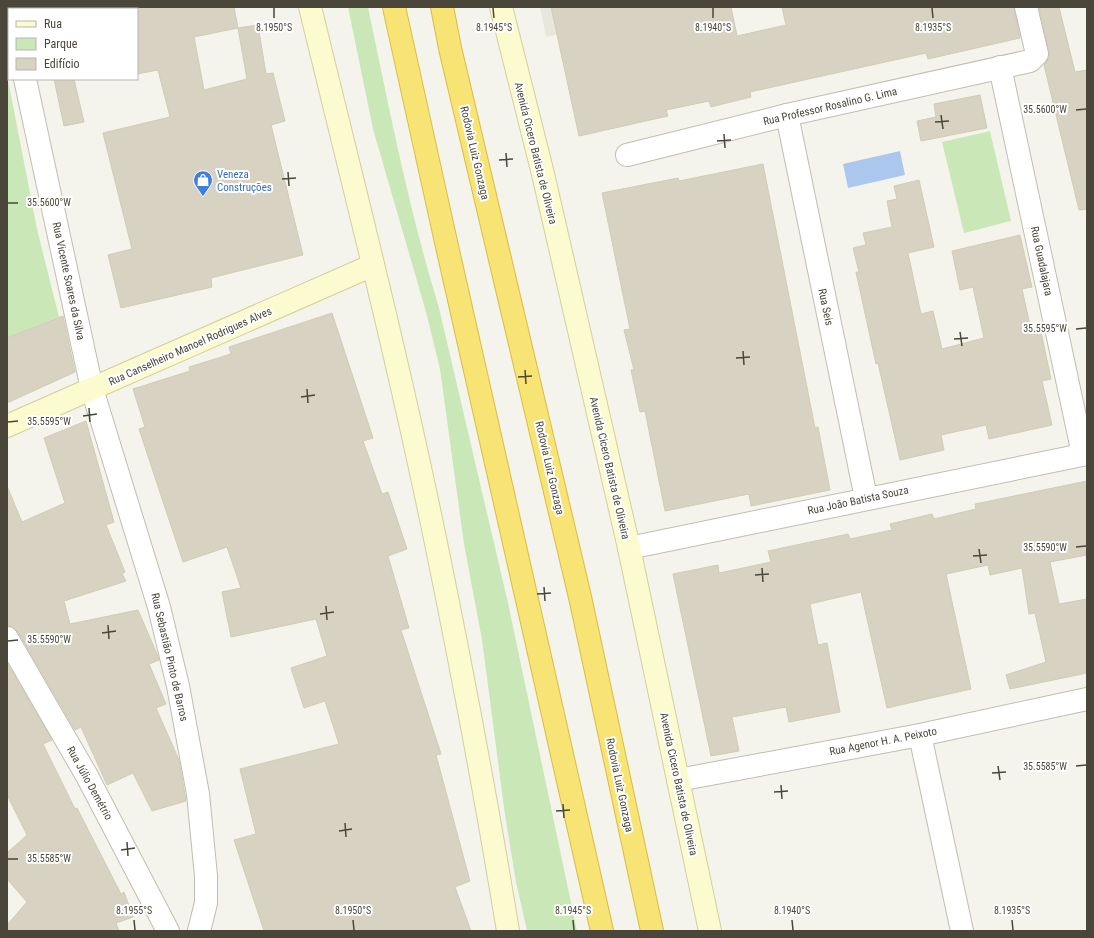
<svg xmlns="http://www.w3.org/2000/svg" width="1094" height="938" font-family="'Roboto Condensed',sans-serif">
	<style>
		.residential { fill: #e9e7db }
		.green { fill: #c9e7b7 }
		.water { fill: #acc7ee }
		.building { fill: #d7d2c2; stroke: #d1ccb5; fill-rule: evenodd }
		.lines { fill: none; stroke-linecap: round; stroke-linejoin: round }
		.street-casing { stroke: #c1beaf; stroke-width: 24 }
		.secondary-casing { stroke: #d3ce9e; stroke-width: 24 }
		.highway-casing { stroke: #d8bc44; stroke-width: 24 }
		.street { stroke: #fff; stroke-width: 22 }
		.secondary { stroke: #fcfacf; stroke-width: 22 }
		.highway { stroke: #f8e475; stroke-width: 22 }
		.ticks { fill: none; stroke: #4a473a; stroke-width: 1.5 }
		.labels { text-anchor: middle; stroke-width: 4; stroke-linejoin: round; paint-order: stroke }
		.street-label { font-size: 11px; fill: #4a473a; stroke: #fff }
		.shop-label { font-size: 11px; fill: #366cbe; stroke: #fff; text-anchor: start }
		.ticks-label { font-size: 10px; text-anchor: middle; fill: #4a473a; stroke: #fff; stroke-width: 4; stroke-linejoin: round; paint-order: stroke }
	</style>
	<rect width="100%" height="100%" fill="#f5f4ec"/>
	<!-- residential -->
	<polygon class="residential" points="540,7 673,7 546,37"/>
	<!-- green -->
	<g class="green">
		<path d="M348 7H368C389 108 409 210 439 308L508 603 577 931H527L516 882 505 815 482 640 464 544 440 369 426 312 373 129Z"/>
		<polygon points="7,75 37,229 59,317 7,338"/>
		<polygon points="990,131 1011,221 964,233 942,142"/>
	</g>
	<!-- water -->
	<polygon class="water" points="900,151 905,175 848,188 843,164"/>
	<!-- building -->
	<g class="building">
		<path d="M137 7H234L238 28 258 25 266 74 273 73 285 121 271 125 303 255 211 278 212 287 121 308 108 255 132 249 103 133 170 117 158 70 137 74ZM238 28 247 79 204 90 194 37Z"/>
		<polygon points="551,7 731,7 737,36 786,25 782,7 1014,7 1020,38 928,59 926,53 750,92 751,97 711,107 709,101 666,110 668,116 579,136"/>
		<polygon points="1039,7 1059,7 1075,72 1087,70 1087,209 1079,210 1044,65 1049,58 1049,52"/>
		<polygon points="54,79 74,79 84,122 64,126"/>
		<polygon points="980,95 987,128 921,141 917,121 936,117 934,104"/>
		<polygon points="763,164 815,428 818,427 830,490 751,506 749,494 665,511 645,411 640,412 631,370 634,370 624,330 630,329 602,193 678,178 679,181"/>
		<polygon points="919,180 934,247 908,253 921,314 933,311 942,349 984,338 973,287 960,290 952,251 1020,235 1032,287 1022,289 1031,330 1040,327 1051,379 1042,381 1052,425 989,439 986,425 941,435 944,450 900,460 878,363 876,364 856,272 859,272 853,248 866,245 863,233 892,227 887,201 897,199 894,186"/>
		<polygon points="332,313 373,438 363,441 382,494 388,492 407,549 388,556 409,628 401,630 441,754 436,755 470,881 455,887 471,931 264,931 234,840 256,834 240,769 339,744 325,701 304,708 291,668 327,656 316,619 231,637 222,592 241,588 227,547 183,562 139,429 145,427 133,389 190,371 189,367 231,354 229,347"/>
		<polygon points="63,316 75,372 7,403 7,338"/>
		<polygon points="86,421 114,522 106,525 125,572 122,574 126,581 64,601 70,624 138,610 157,654 159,660 149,664 166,704 156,708 179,760 186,801 152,811 133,773 107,785 81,727 75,730 18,632 13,627 7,626 7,486 22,522 65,503 44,438"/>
		<polygon points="1087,481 1087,555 1050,562 1059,604 1087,599 1087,673 1010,689 1006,675 1046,662 1035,613 1029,614 1022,568 990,575 988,565 946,574 971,689 887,708 861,592 810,604 818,645 827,643 840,712 789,722 786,707 732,717 739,751 711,756 673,574 718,565 719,573 771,562 768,551 848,534 850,539 892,530 890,524 932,514 934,519 976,509 975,504"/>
		<polygon points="7,663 52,740 43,744 75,809 77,808 121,894 124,892 133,917 116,923 119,931 7,931 7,925 27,902 7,879 7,853 27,835 7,795"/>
	</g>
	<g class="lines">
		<defs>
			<g id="street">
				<polyline points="8,7 9,9"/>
				<polyline points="1000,67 1083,454"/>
				<polyline points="25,79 92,389 159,607 178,686 198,794 206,876 206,903 199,931"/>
				<polyline points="787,115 866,498"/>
				<polyline points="627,155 787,115 1030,61 1037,54 1026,7"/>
				<polyline points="629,548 1087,454"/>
				<polyline points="7,638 87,776 168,931"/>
				<polyline points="920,735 962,931"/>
				<polyline points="678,780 920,735 1087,699"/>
			</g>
			<g id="secondary">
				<path d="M310 7C354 187 400 367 437 548 463 675 487 803 508 931"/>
				<polyline points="501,7 543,174 629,548 710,931"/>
				<polyline points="7,426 373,265"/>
			</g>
			<g id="highway">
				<polyline points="394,7 446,242 602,931"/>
				<polyline points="442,7 450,48 580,597 652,931"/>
			</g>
		</defs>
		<!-- street casing -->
		<use href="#street" class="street-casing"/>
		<!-- secondary casing -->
		<use href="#secondary" class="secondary-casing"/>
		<!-- highway casing -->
		<use href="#highway" class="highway-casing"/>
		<!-- street -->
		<use href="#street" class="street"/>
		<!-- secondary -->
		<use href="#secondary" class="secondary"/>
		<!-- highway -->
		<use href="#highway" class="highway"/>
	</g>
	<!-- ticks -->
	<path class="ticks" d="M274 8V18M493 8 494 18M713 8V18M932 8 933 18M1076 110 1086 109M941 115 943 129M935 122 949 121M724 134 725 148M717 141 731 140M506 153 507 167M499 160 513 159M288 172 289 186M282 179 296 178M8 203H18M1076 329 1086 328M960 332 962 346M954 339 968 338M743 351 744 365M736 358 750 357M525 370 526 384M518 377 532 376M307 389 308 403M301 397 315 395M89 408 90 422M83 416 97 414M8 422 18 421M1076 547 1086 546M979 549 981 563M973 556 987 555M762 568 763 582M755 575 769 574M544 587 545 601M537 594 551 593M326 606 327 620M320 614 334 612M108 625 109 639M102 633 116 631M8 641 18 640M998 766 1000 780M1076 766 1086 765M992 773 1006 772M781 785 782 799M774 792 788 791M563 804 564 818M556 811 570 810M345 823 346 837M339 831 352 829M127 842 128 856M121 850 135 848M8 859H18M134 920 135 930M353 920 354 930M573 920 574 930M792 920 793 930M1012 920 1013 930"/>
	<!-- icons -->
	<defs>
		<symbol id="shop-pin" viewBox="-11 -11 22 30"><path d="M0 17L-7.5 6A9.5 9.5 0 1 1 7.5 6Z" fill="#3f7fe0" stroke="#fff"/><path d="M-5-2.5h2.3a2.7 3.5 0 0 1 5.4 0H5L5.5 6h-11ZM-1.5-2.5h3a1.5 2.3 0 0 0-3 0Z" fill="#fff"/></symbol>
	</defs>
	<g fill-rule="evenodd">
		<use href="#shop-pin" x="192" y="169" width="22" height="30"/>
	</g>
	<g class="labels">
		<!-- street labels -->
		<g class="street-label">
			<text transform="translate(830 106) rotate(-13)" y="4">Rua Professor Rosalino G. Lima</text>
			<text transform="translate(475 153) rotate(77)" y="4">Rodovia Luiz Gonzaga</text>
			<text transform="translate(536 153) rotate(76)" y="4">Avenida Cicero Batista de Oliveira</text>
			<text transform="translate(1042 261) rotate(78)" y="4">Rua Guadalajara</text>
			<text transform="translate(69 281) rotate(78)" y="4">Rua Vicente Soares da Silva</text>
			<text transform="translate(826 307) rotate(78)" y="4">Rua Seis</text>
			<text transform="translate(190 346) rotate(-24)" y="4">Rua Canselheiro Manoel Rodrigues Alves</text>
			<text transform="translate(550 468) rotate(77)" y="4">Rodovia Luiz Gonzaga</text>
			<text transform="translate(610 468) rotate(77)" y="4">Avenida Cicero Batista de Oliveira</text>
			<text transform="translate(858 500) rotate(-12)" y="4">Rua João Batista Souza</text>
			<text transform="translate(170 657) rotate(77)" y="4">Rua Sebastião Pinto de Barros</text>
			<text transform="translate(883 741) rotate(-11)" y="4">Rua Agenor H. A. Peixoto</text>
			<text transform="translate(90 783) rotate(61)" y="4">Rua Júlio Demétrio</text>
			<text transform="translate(679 784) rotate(78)" y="4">Avenida Cicero Batista de Oliveira</text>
			<text transform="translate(620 785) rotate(78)" y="4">Rodovia Luiz Gonzaga</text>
		</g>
		<!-- shop labels -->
		<g class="shop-label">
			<text x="217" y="178">Veneza<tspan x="217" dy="13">Construções</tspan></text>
		</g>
	</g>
	<g class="ticks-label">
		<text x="274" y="31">8.1950°S</text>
		<text x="494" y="31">8.1945°S</text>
		<text x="713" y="31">8.1940°S</text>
		<text x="933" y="31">8.1935°S</text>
		<text x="1045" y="113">35.5600°W</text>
		<text x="49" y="206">35.5600°W</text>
		<text x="1045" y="332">35.5595°W</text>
		<text x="49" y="425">35.5595°W</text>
		<text x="1045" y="551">35.5590°W</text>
		<text x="49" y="643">35.5590°W</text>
		<text x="1045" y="770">35.5585°W</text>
		<text x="49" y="862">35.5585°W</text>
		<text x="134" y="914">8.1955°S</text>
		<text x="353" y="914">8.1950°S</text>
		<text x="573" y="914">8.1945°S</text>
		<text x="792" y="914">8.1940°S</text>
		<text x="1012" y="914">8.1935°S</text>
	</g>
	<!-- border -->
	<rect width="1094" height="938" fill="none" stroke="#4a473a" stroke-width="16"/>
	<!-- legend -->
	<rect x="8" y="8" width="130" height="72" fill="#ffffff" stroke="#b7b5b0"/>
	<rect x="16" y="21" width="20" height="6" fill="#fcfacf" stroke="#b7b5b0"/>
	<text x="44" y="28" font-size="12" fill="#4a473a">Rua</text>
	<rect x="16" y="38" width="20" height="12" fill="#c9e7b7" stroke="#b7b5b0"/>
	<text x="44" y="48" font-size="12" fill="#4a473a">Parque</text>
	<rect x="16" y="58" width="20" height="12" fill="#d7d2c2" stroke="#b7b5b0"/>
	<text x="44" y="68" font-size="12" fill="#4a473a">Edifício</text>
</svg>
